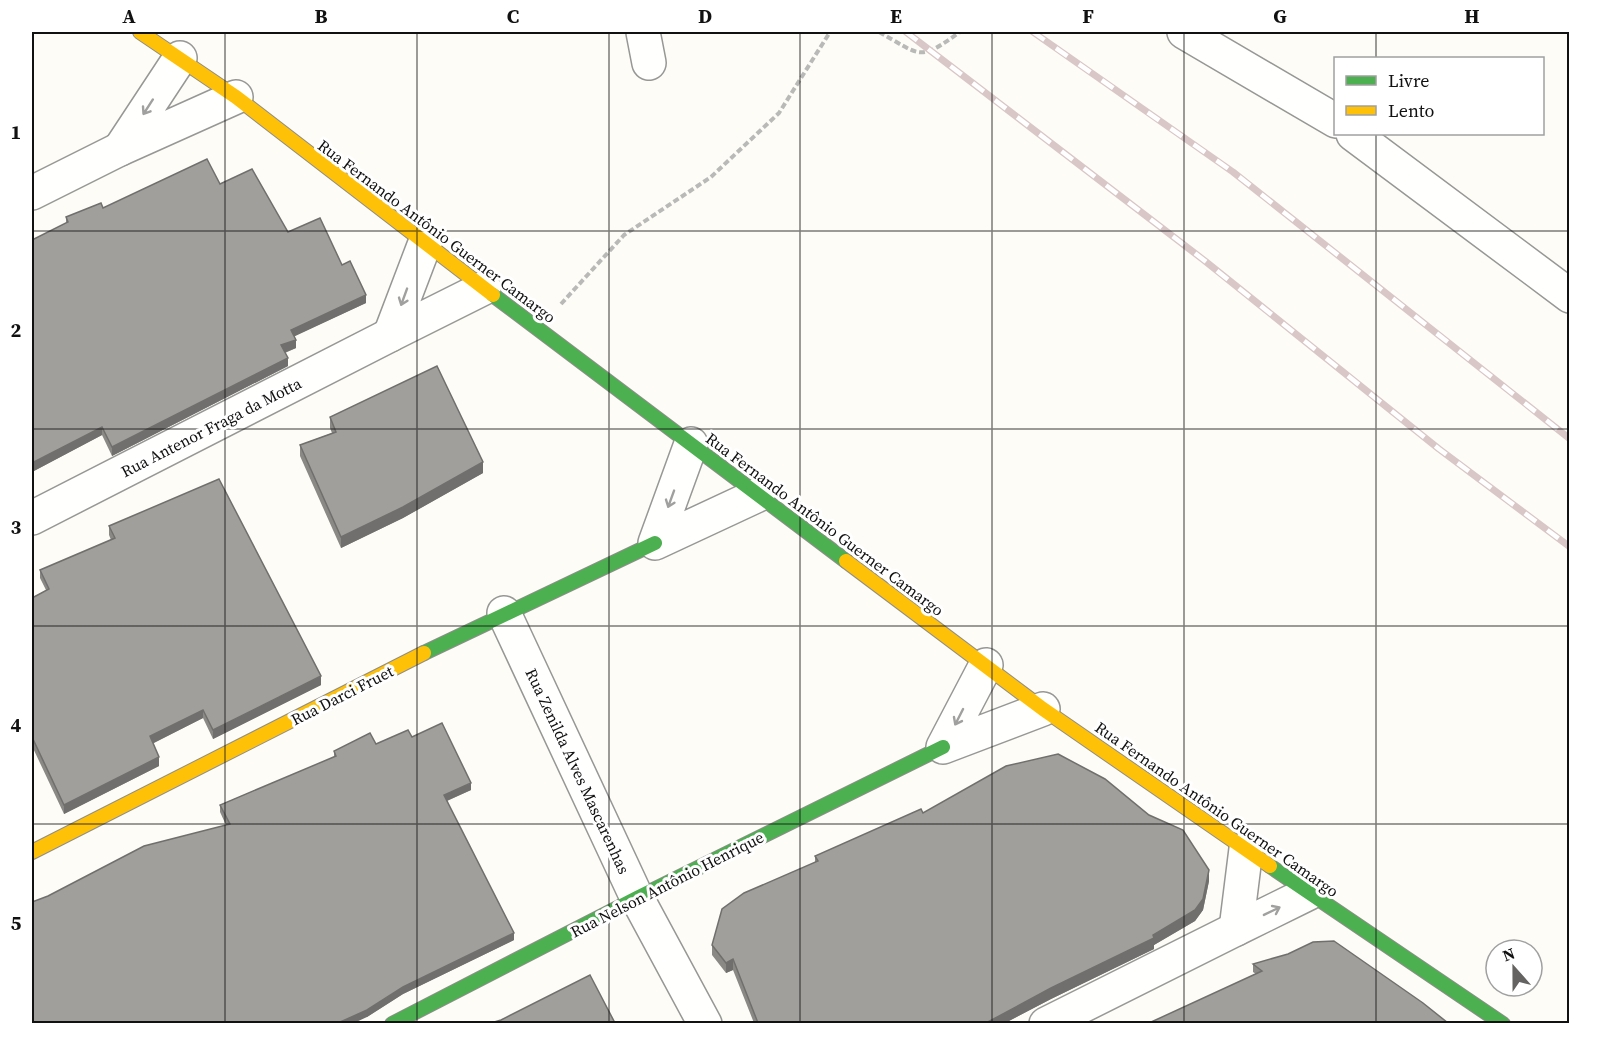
<svg xmlns="http://www.w3.org/2000/svg" width="1601" height="1055" font-family="'Source Serif 4',serif">
	<style>
		.lines { fill: none; stroke-linecap: round; stroke-linejoin: round }
		.street-casing { stroke: #979795; stroke-width: 36 }
		.fast-casing { stroke: #8e8d8b; stroke-width: 16 }
		.slow-casing { stroke: #8e8d8b; stroke-width: 16 }
		.path { stroke: #b9b9b8; stroke-width: 4; stroke-dasharray: 6 3; stroke-linecap: butt }
		.street { stroke: #fffffe; stroke-width: 33 }
		.fast { stroke: #4caf50; stroke-width: 14 }
		.slow { stroke: #ffc107; stroke-width: 14 }
		.rail-casing { stroke: #d9c6c7; stroke-width: 7 }
		.rail { stroke: #fff; stroke-width: 4.5; stroke-dasharray: 14; stroke-linecap: butt }
		.wall { fill: #8a8986 }
		.shaded-wall { fill: #716f6d }
		.building { fill: #a19f9c; stroke: #716f6d; stroke-width: 1.5 }
		.oneway { stroke: #a0a09f }
		.grid { fill: none; stroke: #111; stroke-width: 1.5; stroke-opacity: 0.55 }
		.labels { text-anchor: middle; stroke-width: 6; stroke-linejoin: round; paint-order: stroke }
		.street-label { font-size: 16px; fill: #111; stroke: #fff }
		.neatline { fill: none; stroke: #111; stroke-width: 2 }
		.grid-label { font-size: 20px; text-anchor: middle; font-weight: bold; fill: #111 }
	</style>
	<rect width="100%" height="100%" fill="#fdfcf7"/>
	<g class="lines">
		<defs>
			<g id="street">
				<polyline points="643,32 649,63"/>
				<polyline points="1184,32 1336,121"/>
				<polyline points="180,58 120,149 236,97"/>
				<polyline points="1353,134 1570,296"/>
				<polyline points="32,193 120,149"/>
				<polyline points="425,243 390,335 484,288"/>
				<polyline points="691,444 655,543 758,495"/>
				<polyline points="32,518 390,335"/>
				<polyline points="504,613 637,898 705,1024"/>
				<polyline points="986,665 943,747 1043,709"/>
				<polyline points="1246,849 1236,929 1309,893"/>
				<polyline points="1046,1024 1236,929"/>
			</g>
			<g id="fast">
				<polyline points="493,295 846,561"/>
				<polyline points="424,653 655,543"/>
				<polyline points="1270,866 1503,1024"/>
				<polyline points="392,1024 637,898 943,747"/>
			</g>
			<g id="slow">
				<polyline points="140,32 236,97 493,295"/>
				<polyline points="846,561 1043,709 1270,866"/>
				<polyline points="32,852 424,653"/>
			</g>
		</defs>
		<!-- street casing -->
		<use href="#street" class="street-casing"/>
		<!-- fast casing -->
		<use href="#fast" class="fast-casing"/>
		<!-- slow casing -->
		<use href="#slow" class="slow-casing"/>
		<!-- path -->
		<g class="path">
			<path d="M879 32C922 56 918 62 960 32"/>
			<polyline points="561,304 624,235 711,177 779,113 830,32"/>
		</g>
		<!-- street -->
		<use href="#street" class="street"/>
		<!-- fast -->
		<use href="#fast" class="fast"/>
		<!-- slow -->
		<use href="#slow" class="slow"/>
		<defs>
			<g id="rail">
				<polyline points="906,32 1205,261 1439,449 1570,547"/>
				<polyline points="1033,32 1233,172 1570,439"/>
			</g>
		</defs>
		<!-- rail casing -->
		<use href="#rail" class="rail-casing"/>
		<!-- rail -->
		<use href="#rail" class="rail"/>
	</g>
	<!-- wall -->
	<g class="wall">
		<polygon points="220,184 288,232 342,265 366,303 294,336 296,348 285,353 288,366 112,456 102,435 32,472 32,240 66,223 66,217 103,208"/>
		<polygon points="330,417 483,473 403,518 341,548 300,456 300,445 332,433 330,428"/>
		<polygon points="109,526 321,685 213,739 203,718 153,743 159,766 64,814 32,746 32,598 46,590 40,578 40,570 111,540 109,535"/>
		<polygon points="412,737 471,790 447,801 514,940 403,994 367,1017 226,825 220,812 220,805 334,757 334,751"/>
		<polygon points="923,813 1209,881 1203,910 1195,921 1154,945 1154,949 1051,999 1005,1023 754,1023 733,970 726,973 712,955 712,945 815,862 815,856"/>
		<polygon points="1253,964 1448,1023 1256,974 1253,972"/>
	</g>
	<!-- shaded-wall -->
	<g class="shaded-wall">
		<polygon points="366,295 366,303 291,338 291,330"/>
		<polygon points="296,340 296,348 281,354 281,345"/>
		<polygon points="288,358 288,366 112,456 112,447"/>
		<polygon points="102,427 102,435 32,472 32,463"/>
		<polygon points="483,462 483,473 403,518 341,548 341,537"/>
		<polygon points="321,676 321,685 213,739 213,730"/>
		<polygon points="203,710 203,718 150,745 150,736"/>
		<polygon points="159,757 159,766 64,814 64,805"/>
		<polygon points="471,783 471,790 444,802 444,795"/>
		<polygon points="1209,870 1209,881 1203,910 1195,921 1154,945 1154,949 1051,999 1005,1023 986,1023 1051,988 1153,935"/>
		<polygon points="514,933 514,940 403,994 367,1017 354,1023 338,1023 403,987"/>
		<polygon points="733,959 733,970 726,973 726,963"/>
	</g>
	<!-- building -->
	<g class="building">
		<polygon points="207,159 220,184 252,169 288,232 320,218 342,265 350,261 366,295 291,330 296,340 281,345 288,358 112,447 102,427 32,463 32,240 68,222 66,217 101,203 103,208"/>
		<polygon points="437,366 483,462 403,507 341,537 300,445 336,432 330,417"/>
		<polygon points="219,479 321,676 213,730 203,710 150,736 159,757 64,805 32,737 32,598 49,589 40,570 115,538 109,526"/>
		<polygon points="442,723 471,783 444,795 514,933 403,987 367,1010 338,1023 32,1023 32,902 48,896 144,846 230,824 220,805 336,756 334,751 370,733 376,744 408,730 412,737"/>
		<polygon points="1058,754 1105,779 1149,815 1183,830 1209,870 1203,899 1195,910 1153,935 1154,938 1051,988 986,1023 758,1023 733,959 726,963 712,945 722,909 744,893 818,861 815,856 921,809 923,813 1006,766"/>
		<polygon points="1334,941 1423,1003 1448,1023 1149,1023 1262,971 1253,964 1288,954 1313,942"/>
		<polygon points="590,975 615,1023 491,1023 501,1020"/>
	</g>
	<!-- one-way arrows -->
	<defs><path id="oneway-shaft" d="M-6 0H5M1.5-3L5.5 0L1.5 3" fill="none" stroke-width="1.6" stroke-linecap="round" stroke-linejoin="round" transform="scale(1.5)"/></defs>
	<g class="oneway">
		<use href="#oneway-shaft" transform="translate(148 107) rotate(123)"/>
		<use href="#oneway-shaft" transform="translate(404 297) rotate(110)"/>
		<use href="#oneway-shaft" transform="translate(671 499) rotate(110)"/>
		<use href="#oneway-shaft" transform="translate(959 717) rotate(117)"/>
		<use href="#oneway-shaft" transform="translate(1272 911) rotate(-26)"/>
	</g>
	<!-- grid -->
	<path class="grid" d="M225 32V1024M417 32V1024M609 32V1024M800 32V1024M992 32V1024M1184 32V1024M1376 32V58M1376 134V1024M32 231H1570M32 429H1570M32 626H1570M32 824H1570"/>
	<g class="labels">
		<!-- street labels -->
		<g class="street-label">
			<text transform="translate(437 231) rotate(37)" y="6">Rua Fernando Antônio Guerner Camargo</text>
			<text transform="translate(211 427) rotate(-27)" y="6">Rua Antenor Fraga da Motta</text>
			<text transform="translate(825 524) rotate(37)" y="6">Rua Fernando Antônio Guerner Camargo</text>
			<text transform="translate(342 695) rotate(-27)" y="6">Rua Darci Fruet</text>
			<text transform="translate(578 771) rotate(65)" y="6">Rua Zenilda Alves Mascarenhas</text>
			<text transform="translate(1217 809) rotate(35)" y="6">Rua Fernando Antônio Guerner Camargo</text>
			<text transform="translate(667 884) rotate(-27)" y="6">Rua Nelson Antônio Henrique</text>
		</g>
	</g>
	<!-- border -->
	<rect width="1601" height="1055" fill="none" stroke="#ffffff" stroke-width="66"/>
	<!-- legend -->
	<rect x="1334" y="57" width="210" height="78" fill="#ffffff" stroke="#a0a0a0" stroke-width="1.5"/>
	<rect x="1346" y="76" width="30" height="9" fill="#4caf50" stroke="#a0a0a0" stroke-width="1.5"/>
	<text x="1388" y="87" font-size="18" fill="#111111">Livre</text>
	<rect x="1346" y="106" width="30" height="9" fill="#ffc107" stroke="#a0a0a0" stroke-width="1.5"/>
	<text x="1388" y="117" font-size="18" fill="#111111">Lento</text>
	<!-- north arrow -->
	<g transform="translate(1514 968) rotate(339)"><circle r="28" fill="#ffffff" stroke="#a0a0a0" stroke-width="1.5"/>
	<path d="M0-4.5L10 22L0 15L-10 22Z" fill="#646362"/>
	<text y="-9" font-size="16" font-weight="bold" text-anchor="middle" fill="#111111">N</text>
	</g>
	<rect x="33" y="33" width="1535" height="989" class="neatline"/>
	<g class="grid-label">
		<text x="129" y="23">A</text>
		<text x="321" y="23">B</text>
		<text x="513" y="23">C</text>
		<text x="705" y="23">D</text>
		<text x="896" y="23">E</text>
		<text x="1088" y="23">F</text>
		<text x="1280" y="23">G</text>
		<text x="1472" y="23">H</text>
		<text x="16" y="139">1</text>
		<text x="16" y="337">2</text>
		<text x="16" y="534">3</text>
		<text x="16" y="732">4</text>
		<text x="16" y="930">5</text>
	</g>
</svg>
